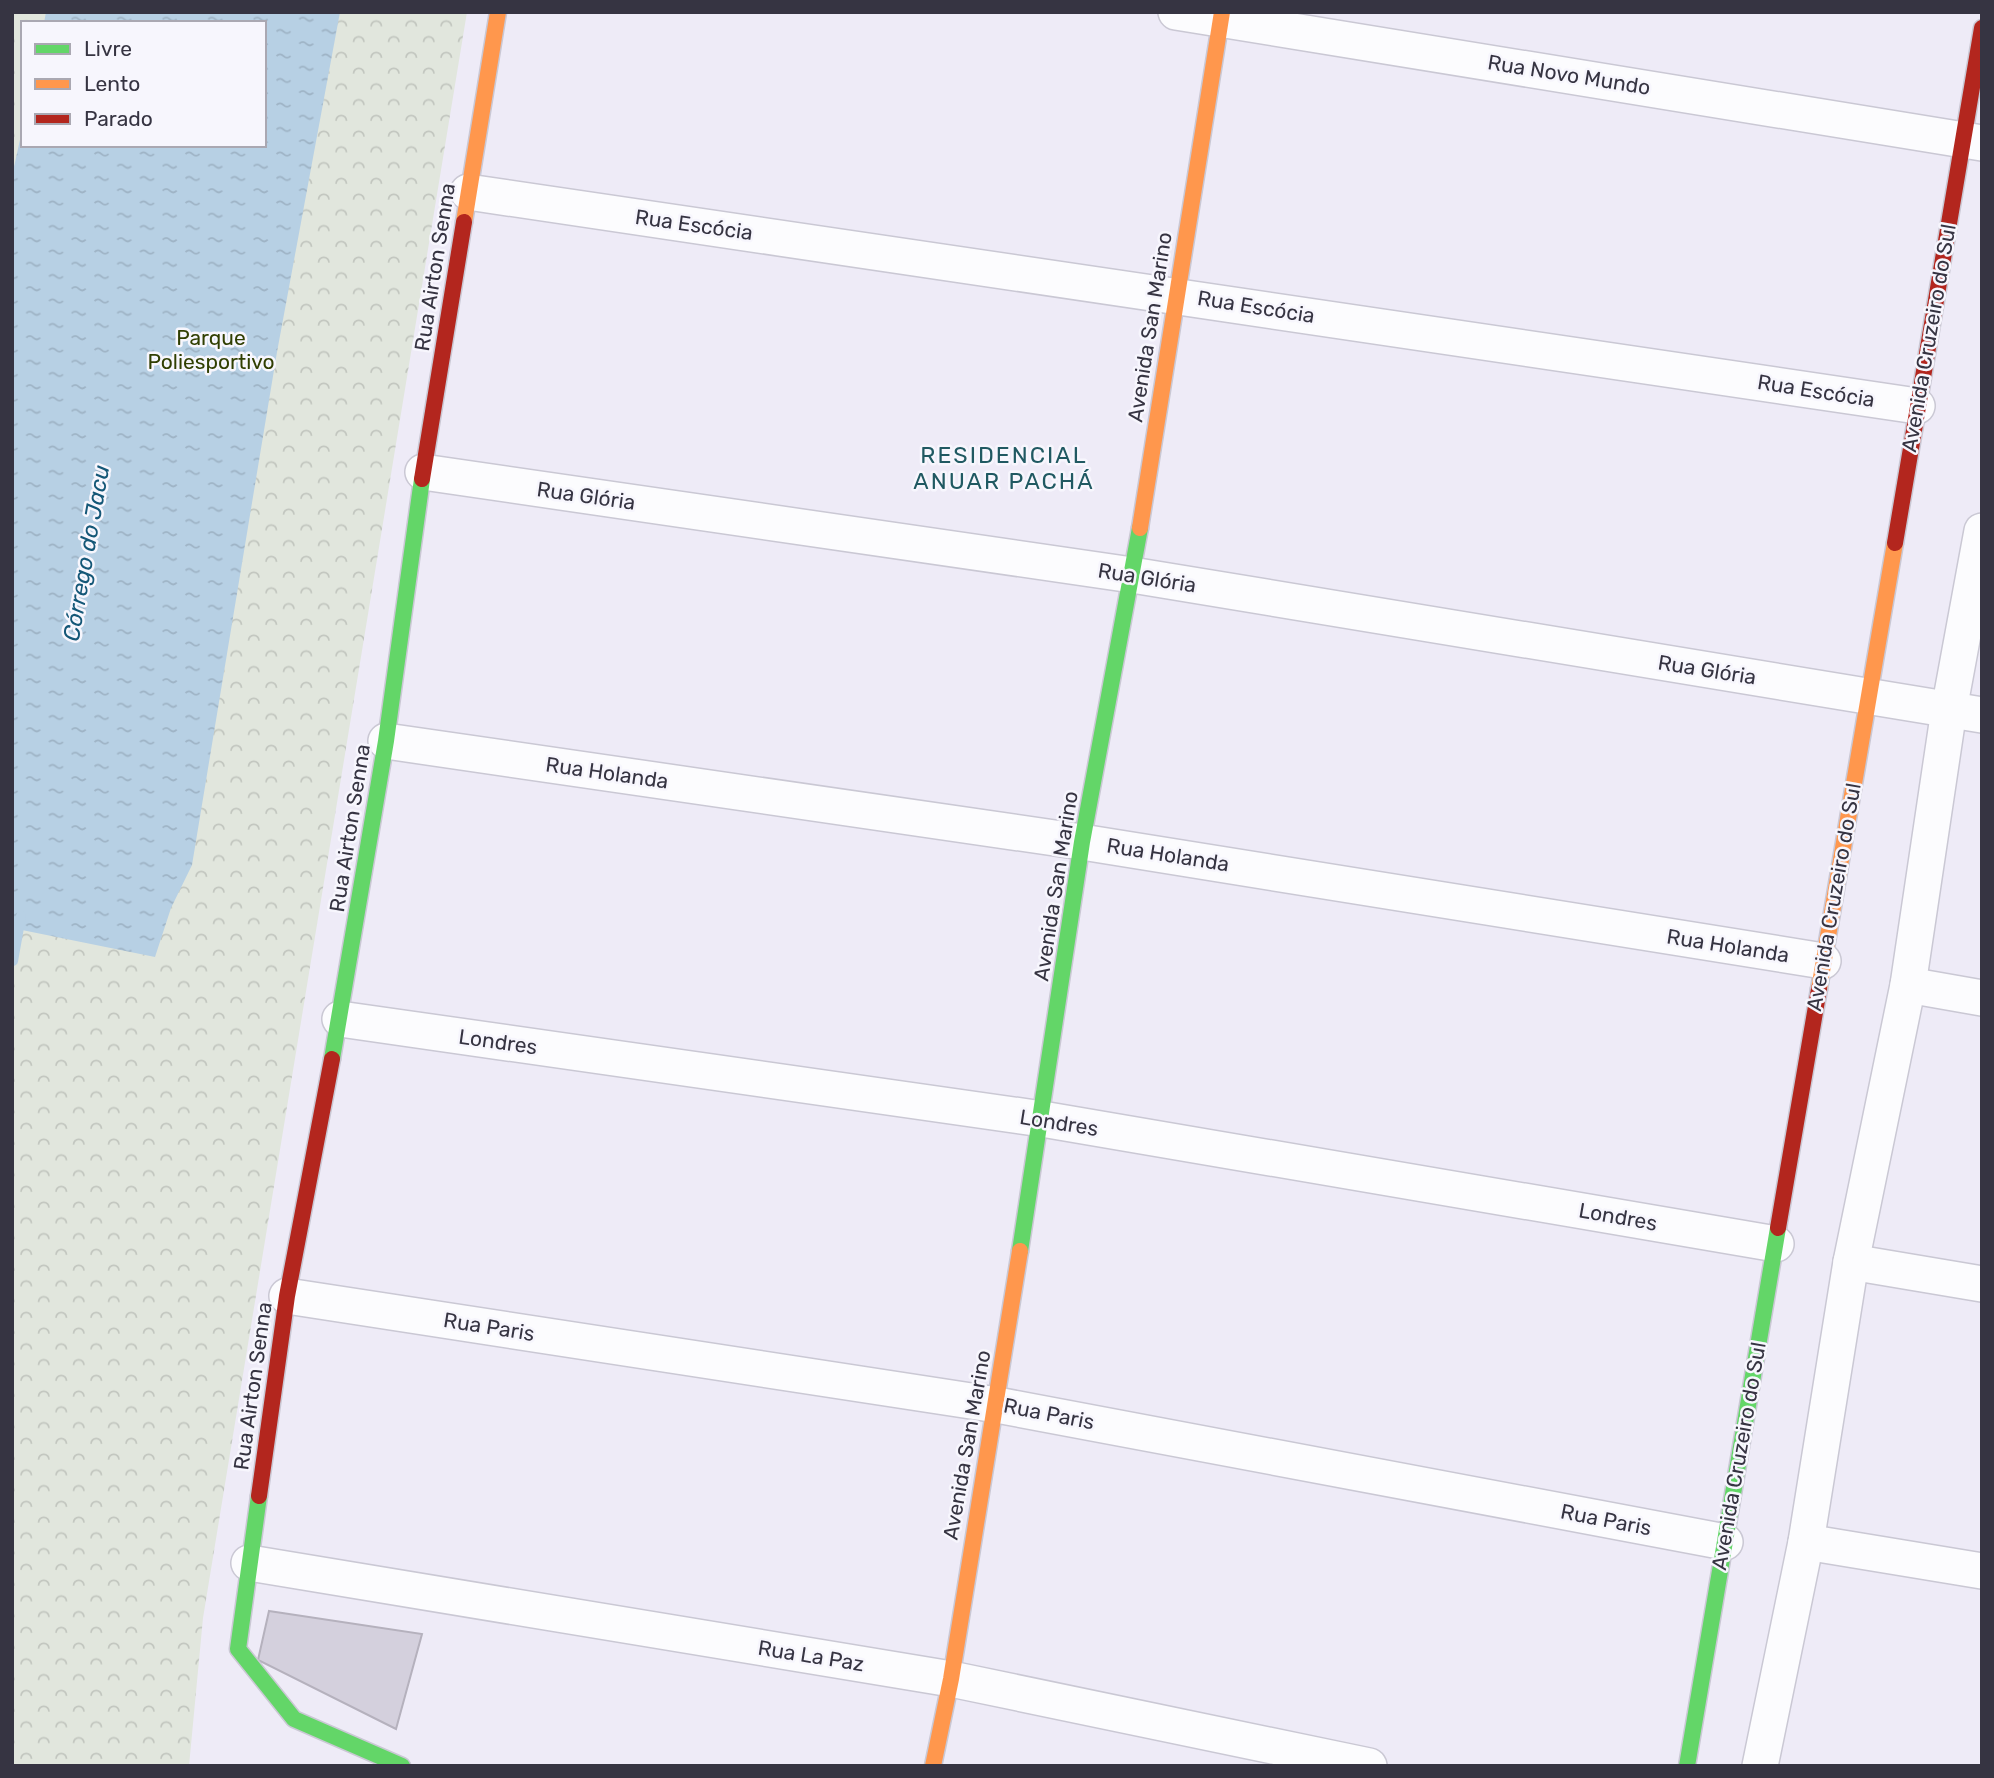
<svg xmlns="http://www.w3.org/2000/svg" width="1994" height="1778" font-family="Rubik,sans-serif">
	<style>
		.forest { fill: url(#forest-crowns); fill-rule: evenodd }
		.water { fill: url(#water-ripples) }
		.lines { fill: none; stroke-linecap: round; stroke-linejoin: round }
		.stream { stroke: #b7d0e4; stroke-width: 10 }
		.building { fill: #d4d0dd; stroke: #b5b1bd; stroke-width: 2 }
		.street-casing { stroke: #cac8d4; stroke-width: 38 }
		.fast-casing { stroke: #cac8d4; stroke-width: 19 }
		.slow-casing { stroke: #cac8d4; stroke-width: 19 }
		.jam-casing { stroke: #cac8d4; stroke-width: 19 }
		.street { stroke: #fcfcfe; stroke-width: 35 }
		.fast { stroke: #63d668; stroke-width: 16 }
		.slow { stroke: #ff974d; stroke-width: 16 }
		.jam { stroke: #b3261e; stroke-width: 16 }
		.labels { text-anchor: middle; stroke-width: 5; stroke-linejoin: round; paint-order: stroke }
		.street-label { font-size: 21px; fill: #363442; stroke: #f7f6fd }
		.park-label { font-size: 21px; fill: #303f02; stroke: #f7f6fd }
		.neighbourhood-label { font-size: 23px; letter-spacing: 2px; fill: #205962; stroke: #f7f6fd }
		.water-label { font-size: 23px; font-style: italic; fill: #145777; stroke: #f7f6fd }
	</style>
	<defs>
		<pattern id="forest-crowns" width="20" height="18" patternUnits="userSpaceOnUse" patternTransform="scale(1.75)"><rect width="20" height="18" fill="#e1e6dd"/><path d="M2 6a3 3 0 1 1 6 0M12 15a3 3 0 1 1 6 0" fill="none" stroke="#c2c6bf"/></pattern>
		<pattern id="water-ripples" width="26" height="14" patternUnits="userSpaceOnUse" patternTransform="scale(1.75)"><rect width="26" height="14" fill="#b7d0e4"/><path d="M2 4q2-2 4 0t4 0M15 11q2-2 4 0t4 0" fill="none" stroke="#9eb3c5"/></pattern>
	</defs>
	<rect width="100%" height="100%" fill="#eeebf7"/>
	<!-- forest -->
	<path class="forest" d="M12 12H467L203 1618 189 1766H12ZM23 23H264V145H23Z"/>
	<!-- water -->
	<polygon class="water" points="46,12 340,12 277,352 192,865 171,908 155,957 12,928 12,176 23,126 23,145 264,145 264,23 44,23"/>
	<g class="lines">
		<!-- stream -->
		<polyline class="stream" points="13,961 21,916"/>
	</g>
	<!-- building -->
	<polygon class="building" points="269,1611 422,1634 396,1729 258,1660"/>
	<g class="lines">
		<defs>
			<g id="street">
				<polyline points="1176,12 1982,143"/>
				<polyline points="468,192 1917,406"/>
				<polyline points="423,472 1132,575 1982,715"/>
				<polyline points="386,741 1082,842 1823,961"/>
				<polyline points="1908,985 1982,998"/>
				<polyline points="340,1019 1042,1119 1776,1244"/>
				<polyline points="1851,1262 1982,1284"/>
				<polyline points="287,1296 997,1405 1725,1542"/>
				<polyline points="1806,1542 1982,1571"/>
				<polyline points="249,1563 951,1679 1369,1766"/>
				<polyline points="1760,1766 1806,1542 1851,1262 1908,985 1949,710 1982,531"/>
			</g>
			<g id="fast">
				<polyline points="332,1059 386,741 422,479"/>
				<polyline points="1020,1251 1082,842 1140,528"/>
				<polyline points="259,1496 238,1649 294,1719 402,1766"/>
				<polyline points="1687,1766 1778,1228"/>
			</g>
			<g id="slow">
				<polyline points="464,222 498,12"/>
				<polyline points="1140,528 1222,12"/>
				<polyline points="1819,989 1895,543"/>
				<polyline points="933,1766 951,1679 1020,1251"/>
			</g>
			<g id="jam">
				<polyline points="422,479 464,222"/>
				<polyline points="1895,543 1982,28"/>
				<polyline points="1778,1228 1819,989"/>
				<polyline points="259,1496 287,1296 332,1059"/>
			</g>
		</defs>
		<!-- street casing -->
		<use href="#street" class="street-casing"/>
		<!-- fast casing -->
		<use href="#fast" class="fast-casing"/>
		<!-- slow casing -->
		<use href="#slow" class="slow-casing"/>
		<!-- jam casing -->
		<use href="#jam" class="jam-casing"/>
		<!-- street -->
		<use href="#street" class="street"/>
		<!-- fast -->
		<use href="#fast" class="fast"/>
		<!-- slow -->
		<use href="#slow" class="slow"/>
		<!-- jam -->
		<use href="#jam" class="jam"/>
	</g>
	<g class="labels">
		<!-- street labels -->
		<g class="street-label">
			<text transform="translate(1569 75) rotate(9)" y="7">Rua Novo Mundo</text>
			<text transform="translate(694 225) rotate(8)" y="7">Rua Escócia</text>
			<text transform="translate(435 267) rotate(-81)" y="7">Rua Airton Senna</text>
			<text transform="translate(1256 307) rotate(9)" y="7">Rua Escócia</text>
			<text transform="translate(1150 327) rotate(-81)" y="7">Avenida San Marino</text>
			<text transform="translate(1929 338) rotate(-80)" y="7">Avenida Cruzeiro do Sul</text>
			<text transform="translate(1816 391) rotate(9)" y="7">Rua Escócia</text>
			<text transform="translate(586 496) rotate(8)" y="7">Rua Glória</text>
			<text transform="translate(1147 578) rotate(9)" y="7">Rua Glória</text>
			<text transform="translate(1707 670) rotate(9)" y="7">Rua Glória</text>
			<text transform="translate(607 773) rotate(8)" y="7">Rua Holanda</text>
			<text transform="translate(350 828) rotate(-81)" y="7">Rua Airton Senna</text>
			<text transform="translate(1168 855) rotate(9)" y="7">Rua Holanda</text>
			<text transform="translate(1056 886) rotate(-81)" y="7">Avenida San Marino</text>
			<text transform="translate(1834 897) rotate(-80)" y="7">Avenida Cruzeiro do Sul</text>
			<text transform="translate(1728 946) rotate(9)" y="7">Rua Holanda</text>
			<text transform="translate(498 1042) rotate(8)" y="7">Londres</text>
			<text transform="translate(1059 1123) rotate(9)" y="7">Londres</text>
			<text transform="translate(1618 1217) rotate(10)" y="7">Londres</text>
			<text transform="translate(489 1327) rotate(9)" y="7">Rua Paris</text>
			<text transform="translate(253 1386) rotate(-82)" y="7">Rua Airton Senna</text>
			<text transform="translate(1049 1414) rotate(11)" y="7">Rua Paris</text>
			<text transform="translate(967 1445) rotate(-80)" y="7">Avenida San Marino</text>
			<text transform="translate(1739 1456) rotate(-80)" y="7">Avenida Cruzeiro do Sul</text>
			<text transform="translate(1606 1520) rotate(11)" y="7">Rua Paris</text>
			<text transform="translate(811 1656) rotate(9)" y="7">Rua La Paz</text>
		</g>
		<!-- park labels -->
		<g class="park-label">
			<text x="211" y="345">Parque<tspan x="211" dy="24">Poliesportivo</tspan></text>
		</g>
		<!-- neighbourhood labels -->
		<g class="neighbourhood-label">
			<text x="1004" y="463">RESIDENCIAL<tspan x="1004" dy="26">ANUAR PACHÁ</tspan></text>
		</g>
		<!-- water labels -->
		<g class="water-label">
			<text transform="translate(86 553) rotate(-80)" y="8">Córrego do Jacu</text>
		</g>
	</g>
	<!-- border -->
	<rect width="1994" height="1778" fill="none" stroke="#363442" stroke-width="28"/>
	<!-- legend -->
	<rect x="21" y="21" width="245" height="126" fill="#f7f6fd" stroke="#aaa8b2" stroke-width="2"/>
	<rect x="35" y="44" width="35" height="10" fill="#63d668" stroke="#aaa8b2" stroke-width="2"/>
	<text x="84" y="56" font-size="21" fill="#363442">Livre</text>
	<rect x="35" y="79" width="35" height="10" fill="#ff974d" stroke="#aaa8b2" stroke-width="2"/>
	<text x="84" y="91" font-size="21" fill="#363442">Lento</text>
	<rect x="35" y="114" width="35" height="10" fill="#b3261e" stroke="#aaa8b2" stroke-width="2"/>
	<text x="84" y="126" font-size="21" fill="#363442">Parado</text>
</svg>
